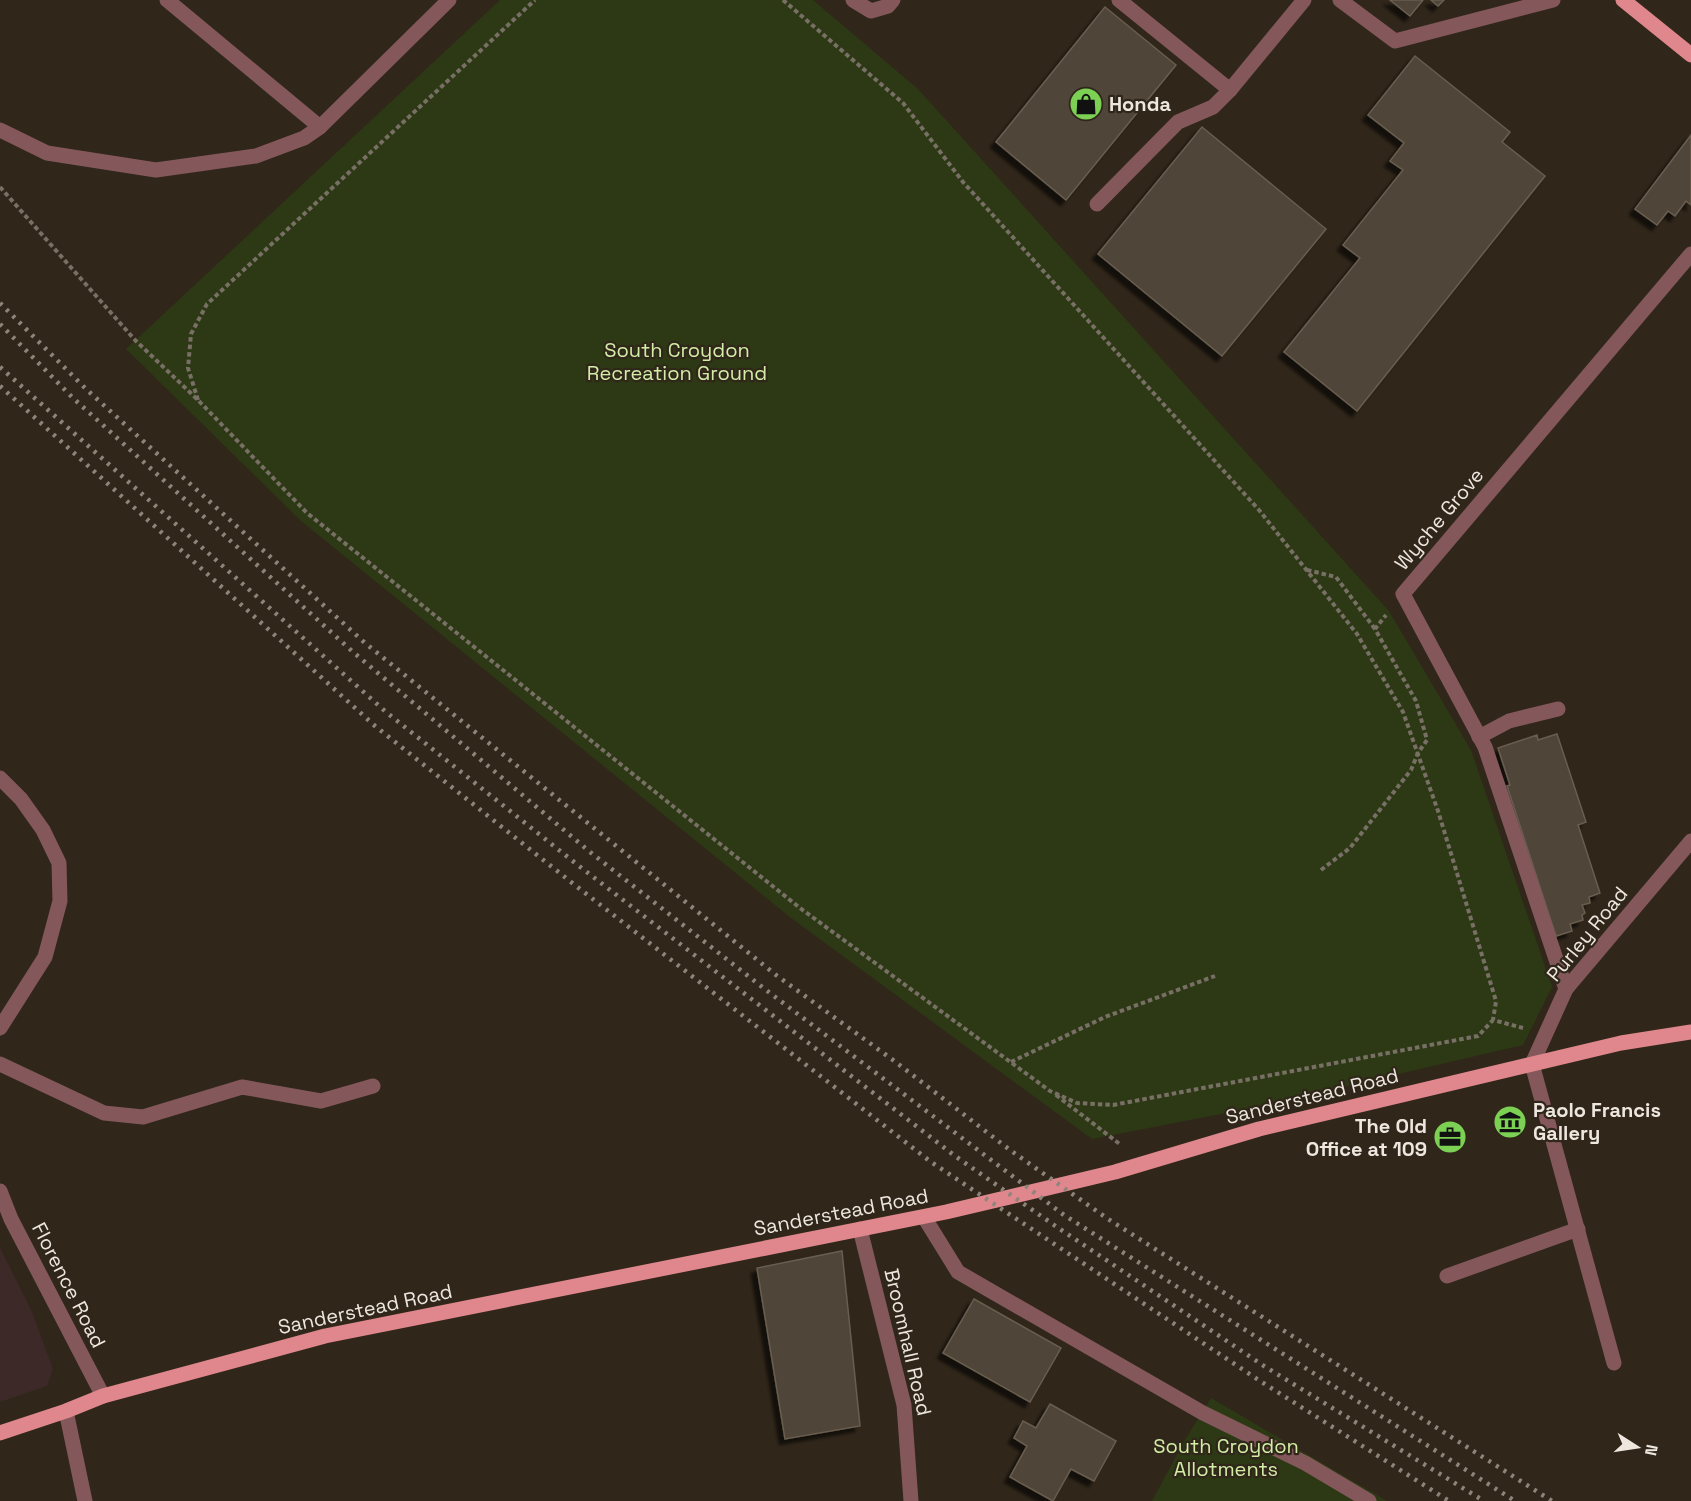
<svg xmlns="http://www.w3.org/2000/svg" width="1691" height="1501" font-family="'Space Grotesk',sans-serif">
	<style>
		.education { fill: #3d2928 }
		.green { fill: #2c3914 }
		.building { fill: #4f4437; stroke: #695e50; stroke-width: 1.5; filter: url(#shadow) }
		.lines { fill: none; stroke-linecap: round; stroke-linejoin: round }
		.path { stroke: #786f65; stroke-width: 4; stroke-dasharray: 4.5 3; stroke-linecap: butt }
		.minor { stroke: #84585b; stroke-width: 15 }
		.major { stroke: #df878c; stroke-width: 15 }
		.rail { stroke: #8d857b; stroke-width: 4.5; stroke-dasharray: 3 6; stroke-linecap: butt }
		.labels { text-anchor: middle; stroke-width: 4.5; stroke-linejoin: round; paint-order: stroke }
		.poi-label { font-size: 20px; font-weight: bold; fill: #ede7df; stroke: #30261a; text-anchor: start }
		.park-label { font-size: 20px; fill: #d1eda6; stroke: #30261a }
		.street-label { font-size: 20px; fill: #ede7df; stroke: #30261a }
	</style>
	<defs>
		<filter id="shadow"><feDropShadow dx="-5.5" dy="5.5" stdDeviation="1.5" flood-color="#0009"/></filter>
	</defs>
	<rect width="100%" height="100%" fill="#30261a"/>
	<!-- education -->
	<polygon class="education" points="0,1248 32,1312 53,1369 47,1386 0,1402"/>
	<!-- green -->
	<g class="green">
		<polygon points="500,0 813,0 918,89 1389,611 1471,750 1552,987 1523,1045 1257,1107 1092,1139 791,918 301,521 126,349"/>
		<polygon points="1211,1398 1387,1501 1152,1501 1183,1443"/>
	</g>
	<!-- building -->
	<g class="building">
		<polygon points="1390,0 1423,0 1410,16"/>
		<polygon points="1431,0 1444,0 1438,6"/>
		<polygon points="1105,7 1176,65 1066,200 996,142"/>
		<polygon points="1415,56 1510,132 1502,142 1545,176 1357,411 1284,352 1360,258 1343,245 1403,170 1390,161 1404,143 1368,115"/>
		<polygon points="1202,127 1326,229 1222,356 1098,254"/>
		<polygon points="1691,135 1691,205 1686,201 1675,216 1668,211 1657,225 1635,209"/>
		<polygon points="1557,734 1586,822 1578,825 1600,893 1589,897 1590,903 1582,905 1585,913 1582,915 1583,920 1570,924 1572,931 1556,936 1507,786 1510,785 1498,748 1537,735 1538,740"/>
		<polygon points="842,1251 860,1426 785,1439 757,1268"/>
		<polygon points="974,1299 1061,1348 1030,1402 943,1353"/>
		<polygon points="1050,1404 1116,1441 1094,1481 1071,1469 1053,1501 1010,1477 1027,1446 1014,1438 1023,1421 1036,1428"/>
	</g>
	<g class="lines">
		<!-- path -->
		<g class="path">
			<polyline points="783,0 903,103 963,182 1259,510 1357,634 1403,712 1438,811 1496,1001 1493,1020 1523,1028"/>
			<polyline points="0,187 135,340 198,400 307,513 800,908 1050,1091 1077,1103 1113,1105 1478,1036 1493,1020"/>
			<polyline points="198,400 188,368 191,334 207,304 535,0"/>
			<polyline points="1307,570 1336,577 1375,629"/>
			<polyline points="1321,870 1350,848 1411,770 1418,753 1427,740 1416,701 1375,629 1386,615"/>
			<polyline points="1011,1062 1105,1017 1215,976"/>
			<polyline points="1056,1095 1121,1145"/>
		</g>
		<!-- minor -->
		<g class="minor">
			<polyline points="167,0 320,127"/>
			<polyline points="853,0 871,11 888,6 893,0"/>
			<polyline points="1119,0 1230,90"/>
			<polyline points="1340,0 1395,41 1553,0"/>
			<polyline points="0,130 47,153 156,170 256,156 304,138 320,127 449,0"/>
			<polyline points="1097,204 1178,122 1213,107 1230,90 1304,0"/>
			<polyline points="1479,737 1509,721 1558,709"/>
			<polyline points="0,778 21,799 43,830 59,863 60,901 45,957 0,1028"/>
			<polyline points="1566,989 1485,747 1403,594 1691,254"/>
			<polyline points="0,1064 104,1113 143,1117 242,1087 321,1101 373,1086"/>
			<polyline points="0,1191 11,1219 103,1396"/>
			<polyline points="924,1217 958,1272 1203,1413 1305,1463 1369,1501"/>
			<polyline points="860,1229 904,1405 911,1501"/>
			<polyline points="1447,1276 1578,1229"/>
			<polyline points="1614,1363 1532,1064 1566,989 1691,841"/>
			<polyline points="66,1411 85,1501"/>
		</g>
		<!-- major -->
		<g class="major">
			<polyline points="1623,0 1691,55"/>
			<polyline points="0,1433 66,1411 103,1396 325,1336 946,1212 1115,1172 1259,1129 1621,1043 1691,1032"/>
		</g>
		<!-- rail -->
		<g class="rail">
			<polyline points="0,303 86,389 365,643 776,975 893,1060 1010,1150 1108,1219 1552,1501"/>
			<polyline points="0,324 73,398 353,652 590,852 766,990 1064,1215 1515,1501"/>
			<polyline points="0,367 386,712 579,866 955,1156 1054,1225 1264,1366 1484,1501"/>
			<polyline points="0,386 375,726 571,882 931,1162 1257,1379 1449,1501"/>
		</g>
	</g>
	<!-- icons -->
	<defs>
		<symbol id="shop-disc" viewBox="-11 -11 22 22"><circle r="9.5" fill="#7cd154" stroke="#30261a"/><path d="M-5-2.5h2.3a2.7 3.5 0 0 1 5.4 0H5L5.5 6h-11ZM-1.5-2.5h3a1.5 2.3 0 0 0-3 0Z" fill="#111"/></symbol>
		<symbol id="museum-disc" viewBox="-11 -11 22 22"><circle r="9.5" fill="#7cd154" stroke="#30261a"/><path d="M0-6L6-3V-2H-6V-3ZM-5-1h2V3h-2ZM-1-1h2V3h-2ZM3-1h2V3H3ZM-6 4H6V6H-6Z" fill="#111"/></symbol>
		<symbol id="office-disc" viewBox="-11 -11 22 22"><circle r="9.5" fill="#7cd154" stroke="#30261a"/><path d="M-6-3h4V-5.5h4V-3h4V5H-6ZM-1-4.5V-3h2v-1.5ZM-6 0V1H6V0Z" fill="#111"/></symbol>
	</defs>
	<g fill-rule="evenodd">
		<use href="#shop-disc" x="1067" y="85" width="38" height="38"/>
		<use href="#museum-disc" x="1491" y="1103" width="38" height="38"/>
		<use href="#office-disc" x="1431" y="1118" width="38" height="38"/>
	</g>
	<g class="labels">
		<!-- poi labels -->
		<g class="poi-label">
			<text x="1109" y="111">Honda</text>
			<text x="1533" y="1117">Paolo Francis<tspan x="1533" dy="23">Gallery</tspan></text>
			<text x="1427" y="1133" text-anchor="end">The Old<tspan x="1427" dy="23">Office at 109</tspan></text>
		</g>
		<!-- park labels -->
		<g class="park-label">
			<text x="677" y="357">South Croydon<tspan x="677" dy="23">Recreation Ground</tspan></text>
			<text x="1226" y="1453">South Croydon<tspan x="1226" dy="23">Allotments</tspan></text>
		</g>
		<!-- street labels -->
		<g class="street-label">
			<text transform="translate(1439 519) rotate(-50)" y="7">Wyche Grove</text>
			<text transform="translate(1587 934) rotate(-51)" y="7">Purley Road</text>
			<text transform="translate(1312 1096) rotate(-14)" y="7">Sanderstead Road</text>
			<text transform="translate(841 1212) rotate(-11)" y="7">Sanderstead Road</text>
			<text transform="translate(69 1285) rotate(63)" y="7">Florence Road</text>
			<text transform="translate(365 1309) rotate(-12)" y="7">Sanderstead Road</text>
			<text transform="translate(908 1342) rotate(77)" y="7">Broomhall Road</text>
		</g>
	</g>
	<!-- north arrow -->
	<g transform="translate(1637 1447) rotate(102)" stroke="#30261a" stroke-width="4.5" paint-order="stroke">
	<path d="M0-4.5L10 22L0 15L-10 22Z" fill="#ede7df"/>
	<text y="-9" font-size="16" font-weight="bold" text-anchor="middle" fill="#ede7df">N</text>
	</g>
</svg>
